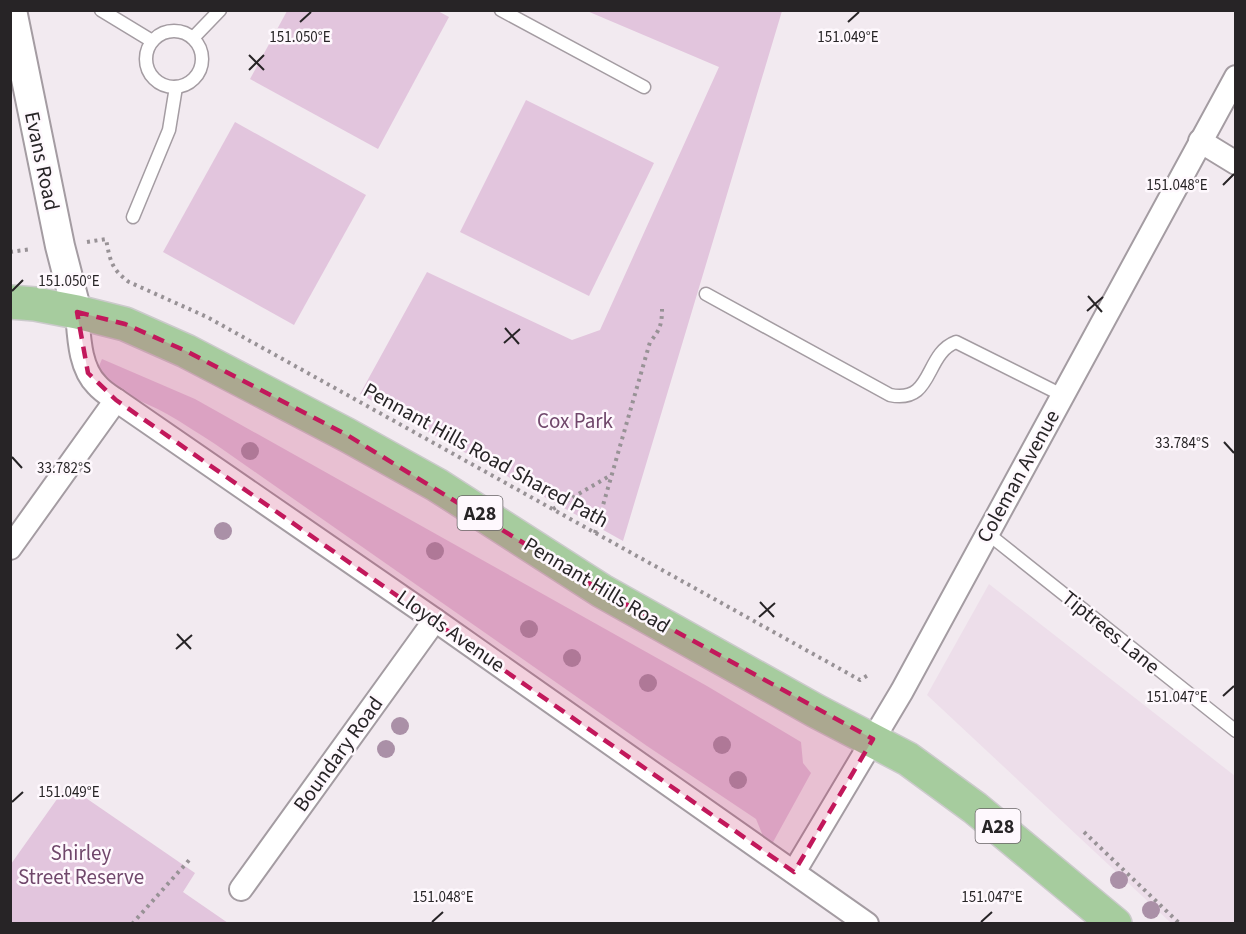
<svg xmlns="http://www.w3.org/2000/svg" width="1246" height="934" font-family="'Source Sans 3',sans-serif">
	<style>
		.built { fill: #eddeea }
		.green { fill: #e2c5dd }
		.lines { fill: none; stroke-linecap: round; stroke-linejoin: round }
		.service-casing { stroke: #a49ca2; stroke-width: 15 }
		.minor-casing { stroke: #a49ca2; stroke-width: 26 }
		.tertiary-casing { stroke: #a49ca2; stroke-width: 32 }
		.trunk-casing { stroke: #cbcacb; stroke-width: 36 }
		.path { stroke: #989296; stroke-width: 4; stroke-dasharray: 3 4.5; stroke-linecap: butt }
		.service { stroke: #fff; stroke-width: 12 }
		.minor { stroke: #fff; stroke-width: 22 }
		.tertiary { stroke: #fff; stroke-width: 28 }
		.trunk { stroke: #a6cc9e; stroke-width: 33 }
		.tree { fill: #aa90a7 }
		.marked { fill: #c2185b; fill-opacity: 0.2; stroke: #c2185b; stroke-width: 4.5; stroke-dasharray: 12 8; stroke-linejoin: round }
		.ticks { fill: none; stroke: #272426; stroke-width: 2 }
		.labels { text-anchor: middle; stroke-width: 5; stroke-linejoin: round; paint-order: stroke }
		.shield { fill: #fef8fd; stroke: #686466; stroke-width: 1.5 }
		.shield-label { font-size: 20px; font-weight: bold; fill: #272426 }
		.street-label { font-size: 21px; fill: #272426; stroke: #fef8fd }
		.park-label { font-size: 21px; fill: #70476b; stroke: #fef8fd }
		.ticks-label { font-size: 15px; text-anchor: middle; fill: #272426; stroke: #fef8fd; stroke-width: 5; stroke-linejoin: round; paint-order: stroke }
	</style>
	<rect width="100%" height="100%" fill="#f2eaf0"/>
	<!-- built -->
	<polygon class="built" points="989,584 1235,776 1235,923 1171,923 927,695"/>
	<!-- green -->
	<g class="green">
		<polygon points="436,10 449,17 378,149 250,79 287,11"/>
		<polygon points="587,11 782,11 623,541 360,394 427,272 572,340 600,330 719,67"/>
		<polygon points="526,100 654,163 589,296 460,232"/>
		<polygon points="235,122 366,195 294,325 163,252"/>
		<path d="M102 359 195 399 707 686 801 742 803 763 811 773 772 844 763 836 756 819 647 746 215 444C199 434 183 423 167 414 143 400 111 394 99 366Z"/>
		<polygon points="67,785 195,873 183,892 228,923 11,923 11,864"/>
	</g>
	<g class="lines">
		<defs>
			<g id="service">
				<polyline points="101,10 152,41"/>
				<polyline points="501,10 644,87"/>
				<circle cx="174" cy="59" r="28"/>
				<polyline points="193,38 220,10"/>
				<polyline points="133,217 169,130 176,87"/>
				<path d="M706 294 890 395C934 404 924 354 956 342L1062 395"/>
				<polyline points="987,533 1236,731"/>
			</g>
			<g id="minor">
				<polyline points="1200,141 1236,163"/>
				<path d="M77 312C79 335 79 367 97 385 102 391 110 396 116 400L435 620 867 924"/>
				<polyline points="10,548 116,400"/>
				<polyline points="794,872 902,691 1236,77"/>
				<polyline points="241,889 435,620"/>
			</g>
			<polyline id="tertiary" points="12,10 60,246 77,312"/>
			<polyline id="trunk" points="10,302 35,304 77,312 125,324 186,351 347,435 437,485 602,591 816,711 908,759 975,808 1115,924"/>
		</defs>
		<!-- service casing -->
		<use href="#service" class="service-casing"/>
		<!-- minor casing -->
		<use href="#minor" class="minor-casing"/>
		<!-- tertiary casing -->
		<use href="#tertiary" class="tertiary-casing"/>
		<!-- trunk casing -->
		<use href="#trunk" class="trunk-casing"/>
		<!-- path -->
		<g class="path">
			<path d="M87 242 106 239C110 260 111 269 129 282L207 317 860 680 870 674"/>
			<polyline points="10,252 32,249"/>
			<polyline points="553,509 611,475"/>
			<path d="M595 533 650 342C660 330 662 324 662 309"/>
			<polyline points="1084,832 1180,924"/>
			<polyline points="132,924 191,858"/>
		</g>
		<!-- service -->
		<use href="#service" class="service"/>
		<!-- minor -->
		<use href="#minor" class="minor"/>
		<!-- tertiary -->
		<use href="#tertiary" class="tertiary"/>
		<!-- trunk -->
		<use href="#trunk" class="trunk"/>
	</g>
	<!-- trees -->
	<g class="tree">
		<circle cx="250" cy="451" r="9"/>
		<circle cx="223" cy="531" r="9"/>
		<circle cx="435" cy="551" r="9"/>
		<circle cx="529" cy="629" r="9"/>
		<circle cx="572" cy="658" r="9"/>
		<circle cx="648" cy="683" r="9"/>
		<circle cx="400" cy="726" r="9"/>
		<circle cx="722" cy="745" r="9"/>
		<circle cx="386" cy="749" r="9"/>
		<circle cx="738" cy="780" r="9"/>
		<circle cx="1119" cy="880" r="9"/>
		<circle cx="1151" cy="910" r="9"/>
	</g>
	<!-- marked area -->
	<path class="marked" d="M77 312 125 324 186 351 347 435 602 591 873 739 794 872 116 400 88 373Z"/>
	<!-- ticks -->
	<path class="ticks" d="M300 22 311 12M848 22 859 12M249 55 264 70M249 70 264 55M1223 185 1234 174M12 291 23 280M1088 296 1102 312M1087 311 1103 297M505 328 519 344M504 343 520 329M1224 442 1234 453M12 457 22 468M760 602 774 617M759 617 775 603M177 634 191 649M176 649 192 635M1223 696 1234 686M12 802 23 792M432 922 443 912M981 922 992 912"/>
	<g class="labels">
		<!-- shield labels -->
		<g class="shield">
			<rect x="457.5" y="496" width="45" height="34" rx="4.5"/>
			<rect x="975.5" y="809" width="45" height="34" rx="4.5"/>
		</g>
		<g class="shield-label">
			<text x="480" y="520">A28</text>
			<text x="998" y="833">A28</text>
		</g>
		<!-- street labels -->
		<g class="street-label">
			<text transform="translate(42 161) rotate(78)" y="7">Evans Road</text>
			<text transform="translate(486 455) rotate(29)" y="7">Pennant Hills Road Shared Path</text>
			<text transform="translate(1018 476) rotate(-61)" y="7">Coleman Avenue</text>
			<text transform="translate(597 585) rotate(31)" y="7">Pennant Hills Road</text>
			<text transform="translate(451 631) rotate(35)" y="7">Lloyds Avenue</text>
			<text transform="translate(1111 632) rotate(39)" y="7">Tiptrees Lane</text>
			<text transform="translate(338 754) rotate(-54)" y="7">Boundary Road</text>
		</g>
		<!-- park labels -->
		<g class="park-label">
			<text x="575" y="428">Cox Park</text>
			<text x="81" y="860">Shirley<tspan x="81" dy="24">Street Reserve</tspan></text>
		</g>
	</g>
	<g class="ticks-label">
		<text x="300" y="42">151.050°E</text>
		<text x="848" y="42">151.049°E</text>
		<text x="1177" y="190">151.048°E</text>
		<text x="69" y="286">151.050°E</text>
		<text x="1182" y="448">33.784°S</text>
		<text x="64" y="473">33.782°S</text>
		<text x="1177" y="702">151.047°E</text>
		<text x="69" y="797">151.049°E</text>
		<text x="443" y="902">151.048°E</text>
		<text x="992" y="902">151.047°E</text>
	</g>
	<!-- border -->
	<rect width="1246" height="934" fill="none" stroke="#272426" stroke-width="24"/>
</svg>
